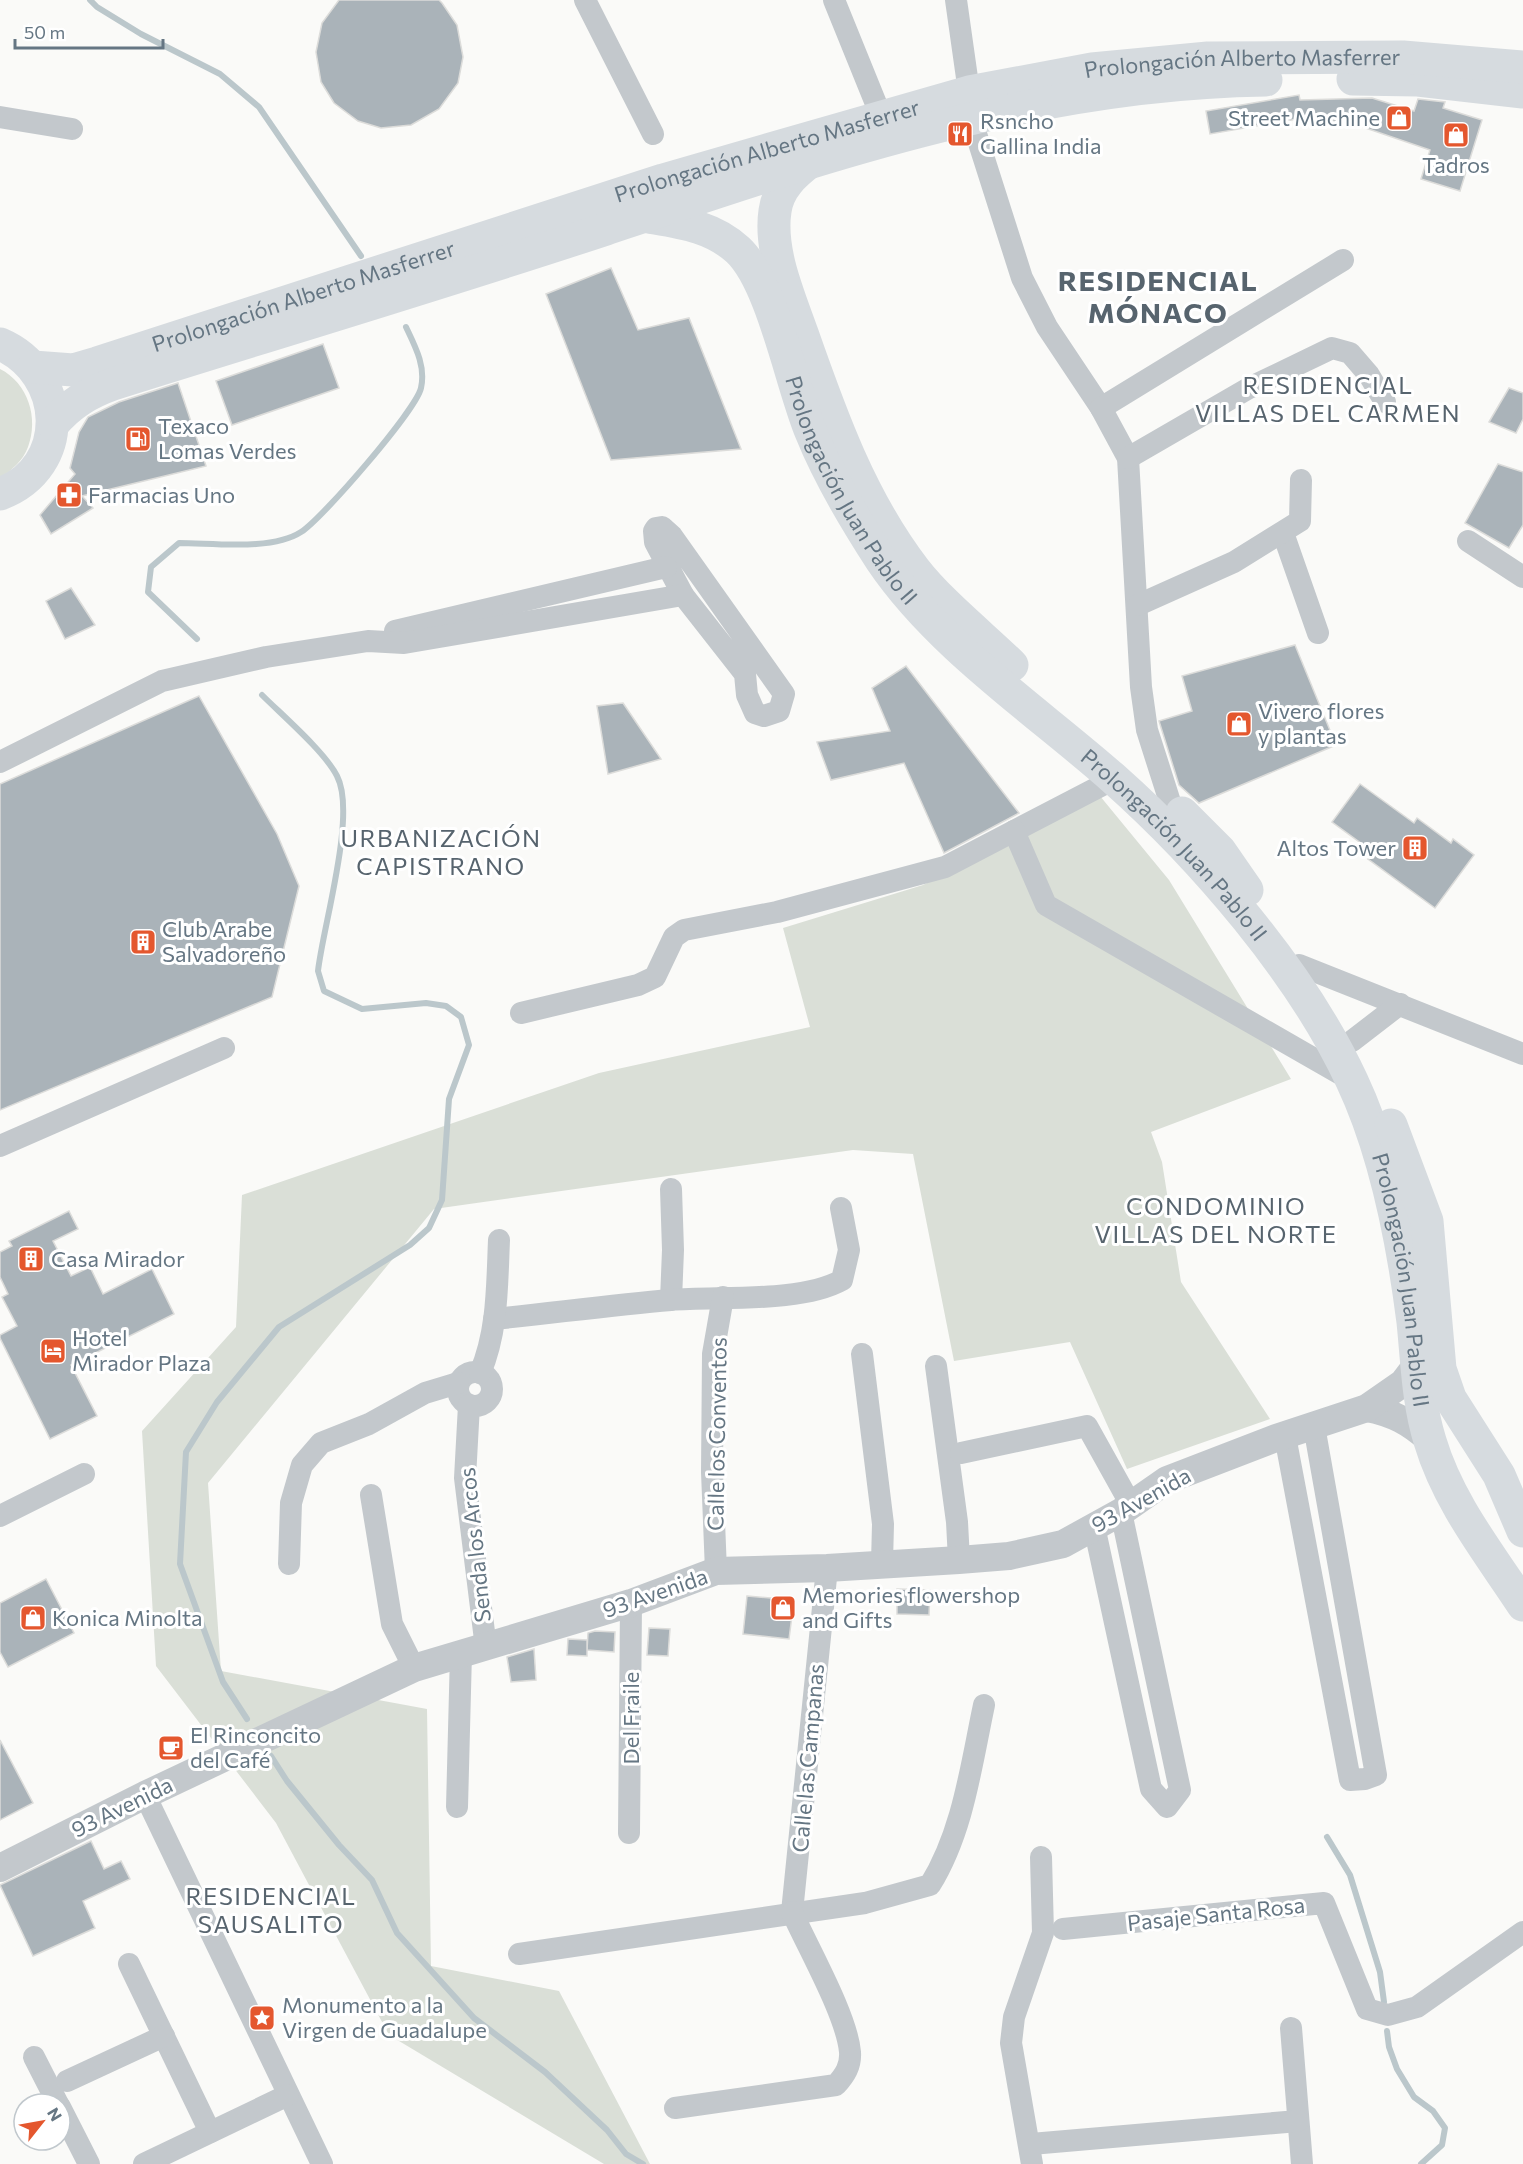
<svg xmlns="http://www.w3.org/2000/svg" width="1523" height="2164" font-family="Commissioner,sans-serif">
	<style>
		.green { fill: #dadfd7 }
		.lines { fill: none; stroke-linecap: round; stroke-linejoin: round }
		.stream { stroke: #bbc7cb; stroke-width: 6 }
		.building { fill: #aab3b9; stroke: #dcdcda; stroke-width: 1.5 }
		.minor { stroke: #c3c8cc; stroke-width: 22 }
		.tertiary { stroke: #c3c8cc; stroke-width: 28 }
		.primary { stroke: #d6dbdf; stroke-width: 33 }
		.labels { text-anchor: middle; stroke-width: 6; stroke-linejoin: round; paint-order: stroke }
		.street-label { font-size: 22px; fill: #657683; stroke: #fff }
		.poi-label { font-size: 22px; fill: #657683; stroke: #fff; text-anchor: start }
		.neighbourhood-label { font-size: 24px; letter-spacing: 1.5px; fill: #57646e; stroke: #fff }
		.district-label { font-size: 28px; font-weight: bold; letter-spacing: 1.5px; fill: #57646e; stroke: #fff }
	</style>
	<rect width="100%" height="100%" fill="#fafaf8"/>
	<!-- green -->
	<g class="green">
		<path d="M0 369C28 383 39 418 28 447 23 461 11 470 0 479Z"/>
		<polygon points="1100,796 1169,880 1291,1079 1151,1132 1162,1162 1181,1282 1270,1419 1127,1469 1070,1342 954,1361 913,1154 853,1150 434,1209 208,1483 221,1671 427,1709 431,1966 559,1991 650,2164 604,2164 389,2035 276,1823 156,1666 142,1431 236,1327 242,1195 599,1073 810,1027 783,928 923,885"/>
	</g>
	<g class="lines">
		<!-- stream -->
		<g class="stream">
			<polyline points="90,0 97,7 141,34 220,74 259,107 361,256"/>
			<path d="M197 639 148 592 151 567 179 543C213 543 272 551 301 532 322 519 416 410 421 388 426 366 415 346 406 327"/>
			<path d="M247 1719 223 1682 180 1564 186 1452 217 1402 279 1327 410 1245 429 1228 442 1200 449 1099 469 1045 461 1017 446 1006 426 1003 362 1009 324 991 318 971C323 926 357 814 337 776 325 752 282 715 262 695"/>
			<polyline points="271,1756 287,1781 339,1845 372,1880 397,1933 474,2018 545,2072 607,2130 626,2154 643,2164"/>
			<polyline points="1327,1837 1350,1875 1380,1972 1384,2002"/>
			<polyline points="1387,2031 1389,2047 1397,2069 1414,2097 1433,2111 1445,2128 1442,2145 1421,2164"/>
		</g>
	</g>
	<!-- building -->
	<g class="building">
		<polygon points="339,0 439,0 442,3 457,25 463,57 458,83 439,109 411,125 381,128 358,121 334,103 321,82 316,52 322,23"/>
		<polygon points="1299,95 1300,100 1372,98 1414,111 1418,99 1445,102 1443,108 1482,120 1460,191 1421,179 1430,150 1351,123 1303,118 1210,134 1206,111"/>
		<polygon points="611,268 638,330 689,318 741,449 611,460 546,294"/>
		<polygon points="323,344 339,388 232,425 216,381"/>
		<polygon points="178,383 206,466 82,496 93,508 51,534 40,515 75,474 70,468 79,432 88,417 119,402"/>
		<polygon points="1509,388 1523,393 1523,419 1516,433 1489,422"/>
		<polygon points="1498,464 1523,472 1523,525 1509,548 1465,523"/>
		<polygon points="71,588 95,625 65,639 46,601"/>
		<polygon points="1295,645 1336,745 1199,803 1179,785 1159,721 1192,711 1182,676"/>
		<polygon points="906,666 1019,813 944,853 904,763 831,780 817,742 890,731 872,688"/>
		<polygon points="199,696 277,834 299,886 272,997 0,1110 0,784"/>
		<polygon points="623,703 661,759 608,774 597,706"/>
		<polygon points="1360,784 1414,823 1417,818 1451,843 1453,839 1474,855 1435,908 1368,859 1373,852 1332,822"/>
		<polygon points="69,1211 78,1229 53,1241 71,1276 90,1267 103,1294 152,1269 174,1314 71,1365 97,1416 50,1439 0,1338 0,1335 17,1326 2,1297 8,1294 0,1277 0,1252 12,1246 9,1241"/>
		<polygon points="46,1579 74,1633 8,1667 0,1652 0,1603"/>
		<polygon points="897,1589 930,1590 929,1615 897,1614"/>
		<polygon points="747,1596 794,1600 789,1639 743,1634"/>
		<polygon points="649,1628 670,1629 668,1656 647,1655"/>
		<polygon points="595,1631 615,1632 614,1652 587,1650 588,1633"/>
		<polygon points="568,1639 587,1640 587,1656 567,1655"/>
		<polygon points="534,1649 536,1680 511,1682 507,1657"/>
		<polygon points="0,1740 33,1803 0,1820"/>
		<polygon points="91,1841 104,1869 121,1861 130,1879 83,1901 95,1928 33,1956 0,1885"/>
	</g>
	<g class="lines">
		<!-- minor -->
		<g class="minor">
			<polyline points="585,0 653,134"/>
			<polyline points="834,0 881,116"/>
			<polyline points="956,0 969,92"/>
			<polyline points="0,117 72,129"/>
			<polyline points="971,118 1022,278 1047,327 1101,408 1128,458 1141,687 1147,730 1170,802"/>
			<polyline points="1101,408 1343,260"/>
			<polyline points="1128,458 1249,388 1332,348 1350,353 1369,375 1385,402"/>
			<polygon points="662,527 672,536 784,694 779,711 764,716 755,713 747,695 745,674 683,595 655,542 654,531 656,528"/>
			<polyline points="1283,533 1318,633"/>
			<polyline points="1468,541 1523,577"/>
			<polyline points="1138,605 1234,562 1300,521 1301,480"/>
			<polyline points="395,631 666,567"/>
			<polyline points="0,762 162,681 266,657 368,641 404,643 683,595"/>
			<polyline points="1014,831 1114,779"/>
			<polyline points="1299,965 1523,1054"/>
			<polyline points="521,1013 638,985 655,977 674,937 684,930 777,912 945,867 1014,831 1046,905 1351,1080"/>
			<polyline points="1352,1041 1400,1004"/>
			<polyline points="0,1146 224,1048"/>
			<polyline points="671,1189 673,1250 671,1300"/>
			<path d="M494 1319C553 1313 612 1305 671 1300 720 1296 801 1303 842 1280L849 1250 841 1208"/>
			<polyline points="862,1354 883,1524 882,1563"/>
			<polyline points="936,1366 957,1522 959,1560"/>
			<circle cx="475" cy="1389" r="17"/>
			<path d="M480 1373C498 1331 497 1285 499 1240"/>
			<polyline points="469,1405 465,1478 486,1648"/>
			<polyline points="1285,1436 1350,1780 1365,1779 1376,1775 1314,1426"/>
			<polyline points="961,1453 1087,1426 1131,1505"/>
			<polyline points="371,1495 392,1624 414,1668"/>
			<polyline points="0,1516 84,1474"/>
			<polyline points="1094,1526 1151,1789 1167,1807 1180,1790 1121,1512"/>
			<polyline points="289,1564 291,1503 302,1465 321,1443 369,1424 425,1393 458,1383"/>
			<polyline points="716,1571 712,1472 713,1354 723,1297"/>
			<polyline points="145,1795 322,2164"/>
			<polyline points="457,1807 461,1653"/>
			<polyline points="629,1833 631,1603"/>
			<polyline points="792,1912 827,1568"/>
			<polyline points="1063,1929 1324,1903 1367,2009 1388,2015 1417,2007 1523,1932"/>
			<path d="M519 1954 865 1903 930 1885C963 1832 971 1766 984 1705"/>
			<polyline points="129,1964 210,2132"/>
			<polyline points="1291,2028 1302,2164"/>
			<polyline points="34,2057 58,2104"/>
			<polyline points="67,2081 164,2036"/>
			<polyline points="60,2107 89,2164"/>
			<path d="M675 2108 836 2085C845 2075 851 2066 850 2052 847 2016 808 1948 792 1912"/>
			<polyline points="1031,2144 1298,2121"/>
			<polyline points="144,2164 288,2095"/>
			<polyline points="1032,2164 1011,2043 1014,2017 1043,1933 1041,1857"/>
		</g>
		<!-- tertiary -->
		<g class="tertiary">
			<path d="M1367 1408C1393 1413 1410 1422 1430 1440"/>
			<polyline points="0,1868 145,1795 414,1668 631,1603 716,1571 827,1568 959,1560 1009,1556 1063,1544 1121,1512 1167,1480 1276,1438 1367,1408 1403,1383 1416,1366"/>
		</g>
		<!-- primary -->
		<g class="primary">
			<polyline points="1353,79 1418,80 1523,92"/>
			<path d="M811 161C794 174 778 188 775 211 769 251 789 296 802 333 831 416 861 500 915 570 939 601 982 636 1012 665"/>
			<path id="s1" d="M643 216C677 222 711 225 738 250 773 283 791 384 811 432 829 477 855 520 881 560 938 645 1037 711 1113 778 1202 857 1302 973 1352 1081 1386 1153 1403 1243 1413 1322 1417 1361 1418 1403 1430 1441 1448 1502 1489 1553 1523 1605"/>
			<path d="M0 344C67 373 72 467 0 494"/>
			<path id="s2" d="M33 367 73 370 97 363 663 180 969 92 1092 69 1208 58 1403 57 1523 67"/>
			<path d="M53 424C70 404 88 393 113 384 278 332 443 283 606 229 821 157 1036 83 1266 80"/>
			<polyline points="1182,813 1220,851 1247,890"/>
			<polyline points="1391,1125 1427,1221 1440,1369 1450,1398 1499,1475 1523,1531"/>
		</g>
	</g>
	<!-- icons -->
	<defs>
		<symbol id="shop-square" viewBox="-11 -11 22 22"><rect x="-9" y="-9" width="18" height="18" rx="4" fill="#e4572e" stroke="#fff"/><path d="M-5-2.5h2.3a2.7 3.5 0 0 1 5.4 0H5L5.5 6h-11ZM-1.5-2.5h3a1.5 2.3 0 0 0-3 0Z" fill="#fff"/></symbol>
		<symbol id="restaurant-square" viewBox="-11 -11 22 22"><rect x="-9" y="-9" width="18" height="18" rx="4" fill="#e4572e" stroke="#fff"/><path d="M-5-6h1v4h1v-4h1v4h1v-4h1v5L-1.5 .5V6h-2V.5L-5-1ZM5-6V6H3V1.5H1.5Q1.5-4 5-6Z" fill="#fff"/></symbol>
		<symbol id="fuel-square" viewBox="-11 -11 22 22"><rect x="-9" y="-9" width="18" height="18" rx="4" fill="#e4572e" stroke="#fff"/><path d="M-5.5-6h7V0h2V4h1.3V-2.5L3-4.5l.8-.8L6-3V5H2.5V1h-1V6h-7ZM-4.2-4.7v3.2H.2V-4.7Z" fill="#fff"/></symbol>
		<symbol id="pharmacy-square" viewBox="-11 -11 22 22"><rect x="-9" y="-9" width="18" height="18" rx="4" fill="#e4572e" stroke="#fff"/><path d="M-2-6h4v4h4v4h-4v4h-4v-4h-4v-4h4Z" fill="#fff"/></symbol>
		<symbol id="building-square" viewBox="-11 -11 22 22"><rect x="-9" y="-9" width="18" height="18" rx="4" fill="#e4572e" stroke="#fff"/><path d="M-4-6H4V6H1V3H-1V6H-4ZM-2.5-4.3h1.7v1.8h-1.7ZM.8-4.3h1.7v1.8H.8ZM-2.5-1h1.7V.8h-1.7ZM.8-1h1.7V.8H.8Z" fill="#fff"/></symbol>
		<symbol id="hotel-square" viewBox="-11 -11 22 22"><rect x="-9" y="-9" width="18" height="18" rx="4" fill="#e4572e" stroke="#fff"/><path d="M-6-4.5h1.5V1H6V5H4.5V3h-9V5H-6ZM-4 0a1.8 1.8 0 1 1 3.6 0ZM.5 0V-2.5h3Q6-2.5 6 0Z" fill="#fff"/></symbol>
		<symbol id="cafe-square" viewBox="-11 -11 22 22"><rect x="-9" y="-9" width="18" height="18" rx="4" fill="#e4572e" stroke="#fff"/><path d="M-5.5-4.5H6V0H3Q3 3.5 0 3.5H-2.5Q-5.5 3.5-5.5 0ZM3-3.2v2h1.7v-2ZM-6 4.5H4V6H-6Z" fill="#fff"/></symbol>
		<symbol id="sight-square" viewBox="-11 -11 22 22"><rect x="-9" y="-9" width="18" height="18" rx="4" fill="#e4572e" stroke="#fff"/><path d="M0-6L1.8-2.2L6-1.7L2.9 1.2L3.7 5.4L0 3.3L-3.7 5.4L-2.9 1.2L-6-1.7L-1.8-2.2Z" fill="#fff"/></symbol>
	</defs>
	<g fill-rule="evenodd">
		<use href="#shop-square" x="1384" y="103" width="30" height="30"/>
		<use href="#restaurant-square" x="945" y="119" width="30" height="30"/>
		<use href="#shop-square" x="1441" y="120" width="30" height="30"/>
		<use href="#fuel-square" x="123" y="424" width="30" height="30"/>
		<use href="#pharmacy-square" x="54" y="480" width="30" height="30"/>
		<use href="#shop-square" x="1224" y="709" width="30" height="30"/>
		<use href="#building-square" x="1400" y="833" width="30" height="30"/>
		<use href="#building-square" x="128" y="927" width="30" height="30"/>
		<use href="#building-square" x="16" y="1244" width="30" height="30"/>
		<use href="#hotel-square" x="38" y="1336" width="30" height="30"/>
		<use href="#shop-square" x="768" y="1593" width="30" height="30"/>
		<use href="#shop-square" x="18" y="1603" width="30" height="30"/>
		<use href="#cafe-square" x="156" y="1733" width="30" height="30"/>
		<use href="#sight-square" x="247" y="2003" width="30" height="30"/>
	</g>
	<g class="labels">
		<!-- street labels -->
		<g class="street-label">
			<text dy="8" stroke="none"><textPath href="#s2" startOffset="1254">Prolongación Alberto Masferrer</textPath></text>
			<text dy="8" stroke="none"><textPath href="#s2" startOffset="768">Prolongación Alberto Masferrer</textPath></text>
			<text dy="8" stroke="none"><textPath href="#s2" startOffset="282">Prolongación Alberto Masferrer</textPath></text>
			<text dy="8" stroke="none"><textPath href="#s1" startOffset="370">Prolongación Juan Pablo II</textPath></text>
			<text dy="8" stroke="none"><textPath href="#s1" startOffset="856">Prolongación Juan Pablo II</textPath></text>
			<text dy="8" stroke="none"><textPath href="#s1" startOffset="1360">Prolongación Juan Pablo II</textPath></text>
			<text transform="translate(717 1434) rotate(-89)" y="8">Calle los Conventos</text>
			<text transform="translate(1141 1500) rotate(-29)" y="8">93 Avenida</text>
			<text transform="translate(475 1545) rotate(-96)" y="8">Senda los Arcos</text>
			<text transform="translate(655 1593) rotate(-19)" y="8">93 Avenida</text>
			<text transform="translate(631 1718) rotate(-90)" y="8">Del Fraile</text>
			<text transform="translate(808 1758) rotate(-85)" y="8">Calle las Campanas</text>
			<text transform="translate(122 1807) rotate(-26)" y="8">93 Avenida</text>
			<text transform="translate(1216 1914) rotate(-6)" y="8">Pasaje Santa Rosa</text>
		</g>
		<!-- poi labels -->
		<g class="poi-label">
			<text x="1380" y="126" text-anchor="end">Street Machine</text>
			<text x="980" y="129">Rsncho<tspan x="980" dy="25">Gallina India</tspan></text>
			<text x="1456" y="173" text-anchor="middle">Tadros</text>
			<text x="158" y="434">Texaco<tspan x="158" dy="25">Lomas Verdes</tspan></text>
			<text x="88" y="503">Farmacias Uno</text>
			<text x="1258" y="719">Vivero flores<tspan x="1258" dy="25">y plantas</tspan></text>
			<text x="1396" y="856" text-anchor="end">Altos Tower</text>
			<text x="162" y="937">Club Arabe<tspan x="162" dy="25">Salvadoreño</tspan></text>
			<text x="51" y="1267">Casa Mirador</text>
			<text x="72" y="1346">Hotel<tspan x="72" dy="25">Mirador Plaza</tspan></text>
			<text x="802" y="1603">Memories flowershop<tspan x="802" dy="25">and Gifts</tspan></text>
			<text x="52" y="1626">Konica Minolta</text>
			<text x="190" y="1743">El Rinconcito<tspan x="190" dy="25">del Café</tspan></text>
			<text x="282" y="2013">Monumento a la<tspan x="282" dy="25">Virgen de Guadalupe</tspan></text>
		</g>
		<!-- neighbourhood labels -->
		<g class="neighbourhood-label">
			<text x="1328" y="394">RESIDENCIAL<tspan x="1328" dy="28">VILLAS DEL CARMEN</tspan></text>
			<text x="441" y="847">URBANIZACIÓN<tspan x="441" dy="28">CAPISTRANO</tspan></text>
			<text x="1216" y="1215">CONDOMINIO<tspan x="1216" dy="28">VILLAS DEL NORTE</tspan></text>
			<text x="271" y="1905">RESIDENCIAL<tspan x="271" dy="28">SAUSALITO</tspan></text>
		</g>
		<!-- district labels -->
		<g class="district-label">
			<text x="1158" y="291">RESIDENCIAL<tspan x="1158" dy="32">MÓNACO</tspan></text>
		</g>
	</g>
	<!-- north arrow -->
	<g transform="translate(42 2122) rotate(59)"><circle r="28" fill="#ffffff" stroke="#c1c8cd" stroke-width="1.5"/>
	<path d="M0-4.5L10 22L0 15L-10 22Z" fill="#e4572e"/>
	<text y="-9" font-size="16" font-weight="bold" text-anchor="middle" fill="#657683">N</text>
	</g>
	<!-- scale -->
	<path d="M15 39v9h148v-9" fill="none" stroke="#657683" stroke-width="3"/>
	<text x="24" y="39" font-size="18" fill="#657683" stroke="#ffffff" stroke-width="4.5" paint-order="stroke">50 m</text>
</svg>
